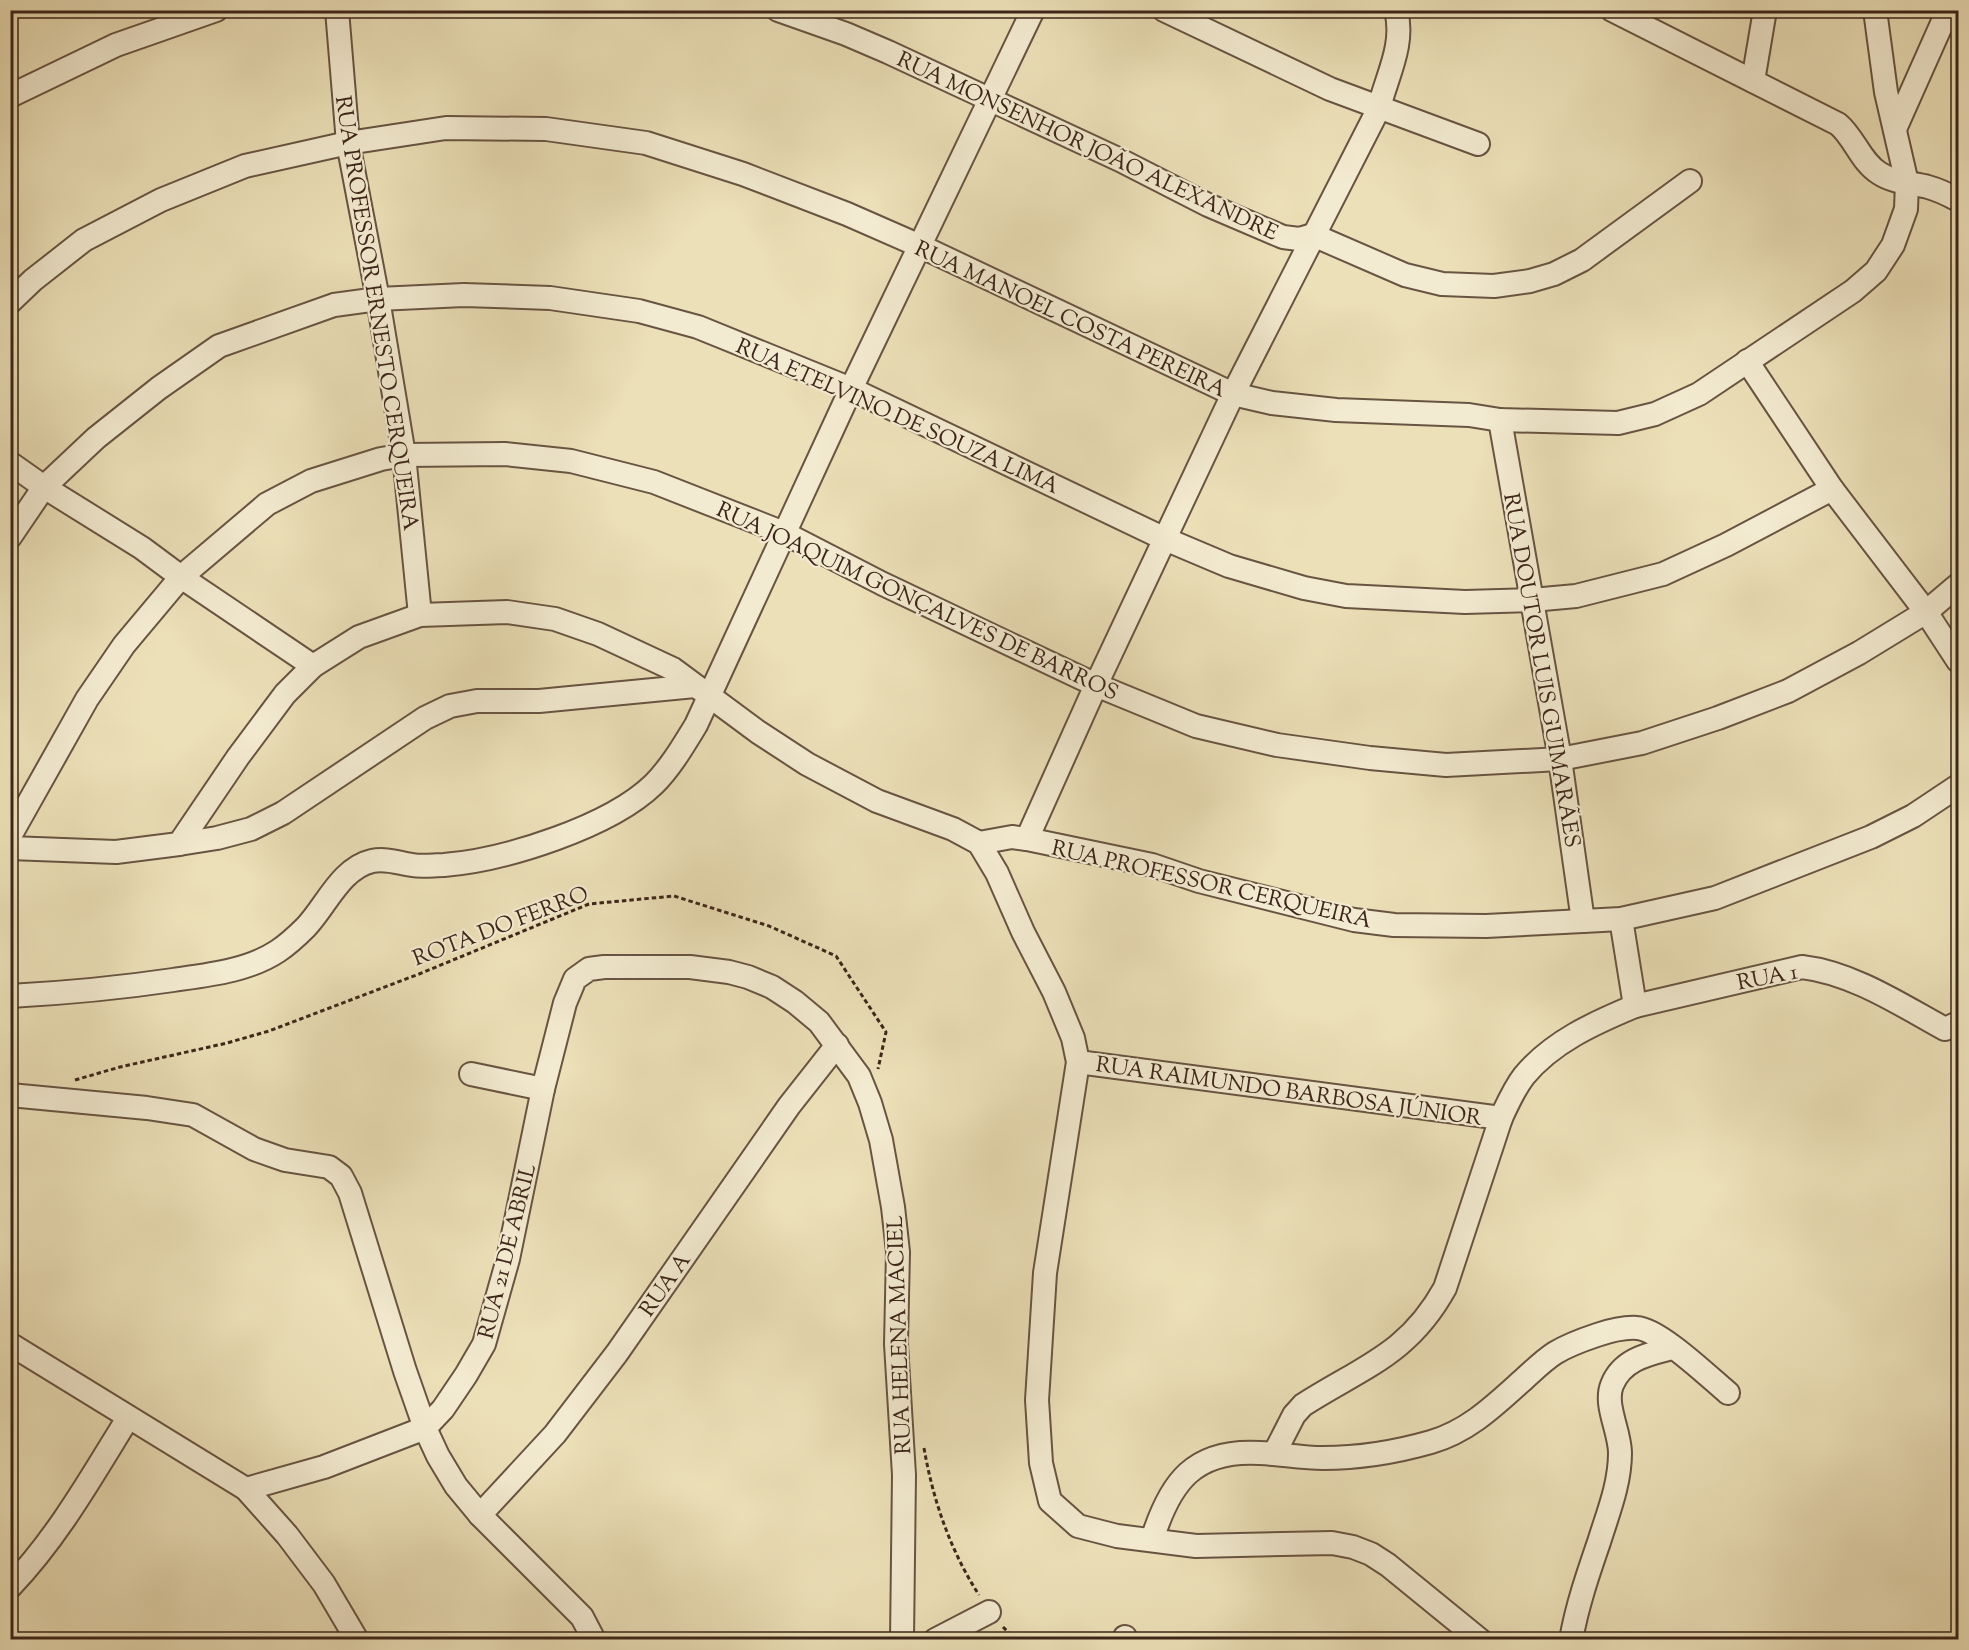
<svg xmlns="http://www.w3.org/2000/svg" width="1969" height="1650" font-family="'Sorts Mill Goudy',serif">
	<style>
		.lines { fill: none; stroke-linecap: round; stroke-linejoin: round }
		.minor-casing { stroke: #685442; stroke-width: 26 }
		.path { stroke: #3c251a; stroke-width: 3; stroke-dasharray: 4.5 3; stroke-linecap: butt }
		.minor { stroke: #f3ebd1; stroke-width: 22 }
		.labels { text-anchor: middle; stroke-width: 4.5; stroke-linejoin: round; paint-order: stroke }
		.street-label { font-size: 22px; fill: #3c251a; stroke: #f3ebd1 }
	</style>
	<rect width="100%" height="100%" fill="#ece0b8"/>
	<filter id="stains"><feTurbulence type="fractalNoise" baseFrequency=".00333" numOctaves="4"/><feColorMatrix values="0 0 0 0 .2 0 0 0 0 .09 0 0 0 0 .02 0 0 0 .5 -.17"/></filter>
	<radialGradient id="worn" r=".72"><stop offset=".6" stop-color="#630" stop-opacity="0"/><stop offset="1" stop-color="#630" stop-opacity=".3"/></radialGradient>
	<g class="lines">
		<defs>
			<g id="minor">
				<polyline points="337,10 348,143 378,299 404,455 420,615"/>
				<polyline points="778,10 846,34 888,52 1120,160 1208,205 1283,237 1299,239 1313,235 1405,275 1442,284 1494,286 1530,281 1554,274 1582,260 1690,181"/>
				<polyline points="1164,10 1330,89 1478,144"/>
				<path d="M1612 10 1838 124C1854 137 1861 162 1879 173 1894 183 1912 183 1928 187 1939 190 1949 195 1958 200"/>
				<polyline points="1753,81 1765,10"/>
				<polyline points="10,96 116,45 216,10"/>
				<polyline points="1895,129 1948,10"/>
				<polyline points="10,302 33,280 84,240 161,200 245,166 348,143 446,128 546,129 646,143 743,174 847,214 920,246 1233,394 1272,403 1336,410 1469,415 1500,420 1618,423 1655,414 1699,394 1853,291 1876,271 1893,245 1906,209 1907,183 1886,92 1875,10"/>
				<polyline points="1747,361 1832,489 1926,612 1958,661"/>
				<polyline points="1500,420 1560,759 1583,921"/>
				<polyline points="10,463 44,487 142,548 181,577 313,666"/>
				<polyline points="10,537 44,487 96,438 159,388 219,346 334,305 378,299 464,295 550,298 639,311 698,327 851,389 1165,539 1229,566 1304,588 1346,596 1465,602 1532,600 1576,596 1663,574 1726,545 1832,489"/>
				<polyline points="10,836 87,699 124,645 181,577 267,504 311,481 381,459 404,455 505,454 571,461 654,482 784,533 883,584 1096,685 1196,726 1277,745 1370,758 1446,765 1560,759 1642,743 1718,718 1788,691 1859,653 1926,612 1958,585"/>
				<path d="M1027 839 1096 685 1233 394 1379 108C1387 75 1405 45 1396 10"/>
				<polyline points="979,843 1012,837 1027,839 1152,865 1199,881 1354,920 1394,925 1486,926 1583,921 1621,919 1715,898 1871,837 1913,816 1958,786"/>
				<polyline points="179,844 217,838 251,829 283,813 425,718 450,706 477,701 539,701 695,686"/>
				<polyline points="10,848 116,852 179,844 238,757 285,694 313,666 359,637 420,615 507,612 555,619 598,634 673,669 758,732 807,764 877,801 953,829 979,843 997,873 1023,932 1054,992 1073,1038 1078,1062 1045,1273 1037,1400 1041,1463 1050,1501 1078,1526 1117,1536 1196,1546 1332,1543 1353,1547 1371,1554 1388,1565 1480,1640"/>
				<path d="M10 996C65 993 119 988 173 980 208 975 248 971 278 951 287 945 298 935 306 927 326 906 341 868 372 861 386 858 399 863 412 865 422 867 434 865 444 865 505 860 610 827 654 784 671 767 683 746 696 725L851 389 1033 10"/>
				<path d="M1635 1006 1802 967C1853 973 1901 1005 1945 1029L1958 1023"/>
				<polyline points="1078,1062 1501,1118"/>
				<polyline points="471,1074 543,1089"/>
				<polyline points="10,1095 147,1108 193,1115 254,1149 285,1160 329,1167 341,1176 350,1193 405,1371 425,1428 438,1456 456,1486 480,1515 582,1617 594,1640"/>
				<polyline points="10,1344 246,1489 287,1535 324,1584 357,1640"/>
				<path d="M1274 1454 1294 1415 1303 1405C1362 1367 1408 1355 1445 1288L1501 1118C1508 1103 1514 1089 1524 1076 1552 1042 1594 1023 1635 1006L1621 919"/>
				<polyline points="246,1489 324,1467 425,1428 443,1409 466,1375 484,1344 508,1259 543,1089 565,1003 575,979 589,969 604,967 690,967 729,972 748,977 772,987 795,1002 819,1022 859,1076 870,1103 881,1140 893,1207 898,1252 896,1344 904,1475 902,1640"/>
				<polyline points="480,1515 555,1434 617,1353 789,1106 837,1045"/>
				<path d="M1152 1540C1170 1482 1194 1449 1260 1453 1281 1454 1302 1458 1323 1458 1359 1458 1396 1452 1431 1442 1469 1431 1495 1405 1524 1379 1534 1370 1544 1360 1555 1353 1568 1345 1582 1340 1597 1335 1609 1331 1623 1327 1637 1328 1659 1329 1709 1377 1728 1393"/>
				<path d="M10 1587C58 1537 92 1476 128 1418"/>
				<polyline points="935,1640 989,1612"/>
				<polyline points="1124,1640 1125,1637"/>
				<path d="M1571 1640C1577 1606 1588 1574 1599 1542 1608 1513 1620 1484 1620 1453 1620 1431 1604 1405 1612 1385 1622 1359 1649 1354 1672 1348"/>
			</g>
		</defs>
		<!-- minor casing -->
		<use href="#minor" class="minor-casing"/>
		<!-- path -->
		<g class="path">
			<polyline points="75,1080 120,1067 227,1043 269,1031 419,974 589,904 674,896 769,926 836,956 886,1032 878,1069"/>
			<path d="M924 1448C933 1500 950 1550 979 1595"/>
			<polyline points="1003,1627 1016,1640"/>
		</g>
		<!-- minor -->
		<use href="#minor" class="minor"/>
	</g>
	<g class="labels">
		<!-- street labels -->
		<g class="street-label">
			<text transform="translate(1088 145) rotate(25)" y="8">RUA MONSENHOR JOÃO ALEXANDRE</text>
			<text transform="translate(378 313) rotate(81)" y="8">RUA PROFESSOR ERNESTO CERQUEIRA</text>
			<text transform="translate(1071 318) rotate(25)" y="8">RUA MANOEL COSTA PEREIRA</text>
			<text transform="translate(898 415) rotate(24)" y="8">RUA ETELVINO DE SOUZA LIMA</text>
			<text transform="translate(918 600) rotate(25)" y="8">RUA JOAQUIM GONÇALVES DE BARROS</text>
			<text transform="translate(1543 670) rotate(80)" y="8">RUA DOUTOR LUIS GUIMARÃES</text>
			<text transform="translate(1212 883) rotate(13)" y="8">RUA PROFESSOR CERQUEIRA</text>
			<text transform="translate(500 925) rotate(-21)" y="8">ROTA DO FERRO</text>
			<text transform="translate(1767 976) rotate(-11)" y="8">RUA 1</text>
			<text transform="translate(1289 1090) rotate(8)" y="8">RUA RAIMUNDO BARBOSA JÚNIOR</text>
			<text transform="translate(506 1251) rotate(-76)" y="8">RUA 21 DE ABRIL</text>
			<text transform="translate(664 1284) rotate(-55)" y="8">RUA A</text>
			<text transform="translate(898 1335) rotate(-92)" y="8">RUA HELENA MACIEL</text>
		</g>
	</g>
	<!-- margin -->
	<rect width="1969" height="1650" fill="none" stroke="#ece0b8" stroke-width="36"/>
	<rect x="12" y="12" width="1945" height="1626" fill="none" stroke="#3c251a" stroke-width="3"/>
	<rect x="18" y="18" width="1933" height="1614" fill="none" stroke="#3c251a" stroke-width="1.5"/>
	<rect width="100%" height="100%" filter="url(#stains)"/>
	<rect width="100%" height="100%" fill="url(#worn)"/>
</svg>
